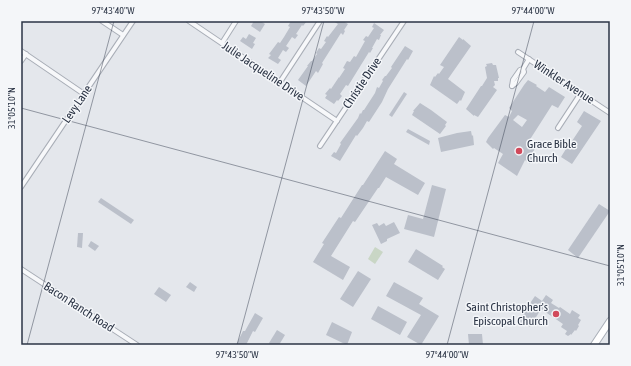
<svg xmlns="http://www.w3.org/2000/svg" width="631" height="366" font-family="'Asap Condensed',sans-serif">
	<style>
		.green { fill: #c9d6c5 }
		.building { fill: #bbc0ca; fill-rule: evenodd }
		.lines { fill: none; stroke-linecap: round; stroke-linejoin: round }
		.minor-casing { stroke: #a9aeb7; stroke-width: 6 }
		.secondary-casing { stroke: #a9aeb7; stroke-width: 8 }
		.minor { stroke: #f7f8fa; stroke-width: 4 }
		.secondary { stroke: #fff; stroke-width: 6 }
		.ticks { fill: none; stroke: #2b3445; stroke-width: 1; stroke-opacity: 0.45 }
		.poi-dot { fill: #d1495b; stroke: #f4f6f9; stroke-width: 1.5 }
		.labels { text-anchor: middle; stroke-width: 3; stroke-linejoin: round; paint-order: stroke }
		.street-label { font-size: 12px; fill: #2b3445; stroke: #f4f6f9 }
		.poi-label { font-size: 12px; fill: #2b3445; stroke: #f4f6f9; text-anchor: start }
		.neatline { fill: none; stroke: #2b3445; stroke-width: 1.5 }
		.ticks-label { font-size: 10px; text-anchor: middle; fill: #2b3445 }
	</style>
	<rect width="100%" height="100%" fill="#e4e7ec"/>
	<!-- green -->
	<polygon class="green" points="375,247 383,252 375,264 368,259"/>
	<!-- building -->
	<g class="building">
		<polygon points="254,21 260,21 265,24 260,32 251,26"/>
		<polygon points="291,21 307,21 303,26 302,25 296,34 298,35 295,39 292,37 286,46 289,48 286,52 283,50 278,58 281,60 278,64 268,58 271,55 269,54 278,42 280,43 284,37 290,27 288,26"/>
		<polygon points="333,21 343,21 348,24 344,30 345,31 343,35 341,33 322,63 323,64 318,73 316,71 306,86 298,80 308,66 307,66 311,61 312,61 317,54 316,53 319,48 321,49 326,42 324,41 327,36 328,37 338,24"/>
		<polygon points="374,23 384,30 380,35 381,35 379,40 377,39 372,48 373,48 370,53 369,52 348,86 346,85 340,94 342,96 338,101 337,100 334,104 325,98 327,95 325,94 330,88 331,89 339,77 339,78 345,69 343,68 347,61 350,62 354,56 356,57 365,41 363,40 366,36 368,37 374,28 372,27"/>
		<polygon points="249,34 256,38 253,43 255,44 252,49 240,41 243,37 246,39"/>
		<polygon points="459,37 463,40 463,39 471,46 448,79 465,92 461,101 460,100 457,104 430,85 434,76 435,77 438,73 439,74 444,67 440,65"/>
		<polygon points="405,46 413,51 408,60 407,59 388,89 382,102 369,122 367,121 363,128 357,136 356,135 340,161 331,156 334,152 336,153 341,144 340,143 358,118 360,113 361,114 363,110 364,110 375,93 377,87 379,88 383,81 382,80 385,76 386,76 392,68 391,67"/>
		<polygon points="492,63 493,65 496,65 499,78 498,78 498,81 494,81 495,85 493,87 497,90 478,117 474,115 474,116 466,109 481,86 482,86 487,78 485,67 487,66 486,64"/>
		<path d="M528 80 537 85 536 86 545 92 549 87 565 97 558 108 552 105 529 141 537 146 530 156 533 158 530 164 525 160 517 176 498 163 503 154 494 148 493 149 486 142 488 138 505 115 509 117 512 111 509 108 524 85ZM518 115 527 120 522 127 513 120Z"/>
		<polygon points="404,92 407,94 392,117 389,115"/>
		<polygon points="420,103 431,110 447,122 445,125 446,126 440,134 412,115 414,111 413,111"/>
		<polygon points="584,111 601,121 572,164 561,157 569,144 570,144 582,126 577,122"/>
		<polygon points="408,129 430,141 429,145 406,132"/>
		<polygon points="471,131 472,136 473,135 474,145 441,152 438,138 457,133"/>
		<polygon points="385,151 397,159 394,164 425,183 418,195 386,177 379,188 378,188 355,222 353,221 331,256 350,267 343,280 313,262 324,244 322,243 339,217 341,218 362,185 363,185"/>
		<polygon points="432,185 446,189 434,237 404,229 408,215 423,219"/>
		<polygon points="101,198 134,220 131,224 98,202"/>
		<polygon points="599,204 610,211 578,258 568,250"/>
		<polygon points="394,222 400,233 387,239 387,241 381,244 372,225 377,223 379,226 384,223 386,226"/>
		<polygon points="78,233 83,233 82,248 77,247"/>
		<polygon points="91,241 99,246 95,251 88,246"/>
		<polygon points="416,249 443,266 442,267 445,269 438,280 408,262"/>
		<polygon points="358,271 371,279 353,307 340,299"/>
		<polygon points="190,282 197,287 194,292 186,287"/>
		<polygon points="394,282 423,298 419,304 439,316 421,345 407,337 421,315 386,296"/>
		<polygon points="159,287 171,295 166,302 154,294"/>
		<polygon points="546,295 553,300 551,303 559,308 560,307 570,314 572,310 580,315 578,318 581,320 578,325 579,326 576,331 575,330 571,335 571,334 568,336 565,334 567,331 561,327 563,324 541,309 530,327 526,324 525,326 518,321 535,296 542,301"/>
		<polygon points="378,306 407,322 400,335 371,319"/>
		<polygon points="255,313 263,318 255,332 253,331 246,345 236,345 243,331 245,331"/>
		<polygon points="332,322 352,332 347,345 326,335"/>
		<polygon points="277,330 285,335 279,345 271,345 269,343"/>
		<polygon points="468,334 482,334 483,345 469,345"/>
	</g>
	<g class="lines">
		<defs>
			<g id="minor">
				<polyline points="102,21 123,35"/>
				<polyline points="189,21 337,121"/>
				<polyline points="222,43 236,21"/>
				<polyline points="21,51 84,94"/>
				<polyline points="518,52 610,113"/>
				<polyline points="21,61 26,54"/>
				<polyline points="280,82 320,21"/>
				<polyline points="512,86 513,80 520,70 523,69 529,59"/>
				<polyline points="512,86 516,83 524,72 523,69"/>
				<polyline points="558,128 581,93"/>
				<polyline points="320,146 404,21"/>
				<polyline points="21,187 133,21"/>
				<polyline points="21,269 137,345"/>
			</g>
			<polyline id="secondary" points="594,345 610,321"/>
		</defs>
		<!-- minor casing -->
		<use href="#minor" class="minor-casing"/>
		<!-- secondary casing -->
		<use href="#secondary" class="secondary-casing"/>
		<!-- minor -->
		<use href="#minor" class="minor"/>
		<!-- secondary -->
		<use href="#secondary" class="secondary"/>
	</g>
	<!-- ticks -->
	<path class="ticks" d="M608 21H610M21 108 610 266M27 345 114 21M237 345 324 21M447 345 534 21"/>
	<!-- markers -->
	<g class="poi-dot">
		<circle cx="519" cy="151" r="4"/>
		<circle cx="556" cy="314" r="4"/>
	</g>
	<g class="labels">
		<!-- street labels -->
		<g class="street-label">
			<text transform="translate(263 71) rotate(34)" y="4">Julie Jacqueline Drive</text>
			<text transform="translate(564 82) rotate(33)" y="4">Winkler Avenue</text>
			<text transform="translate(362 83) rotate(-56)" y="4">Christie Drive</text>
			<text transform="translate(77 104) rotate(-56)" y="4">Levy Lane</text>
			<text transform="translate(79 307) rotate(33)" y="4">Bacon Ranch Road</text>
		</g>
		<!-- poi labels -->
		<g class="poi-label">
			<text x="527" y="148">Grace Bible<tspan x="527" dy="14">Church</tspan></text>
			<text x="548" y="311" text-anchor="end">Saint Christopher's<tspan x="548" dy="14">Episcopal Church</tspan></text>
		</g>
	</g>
	<!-- border -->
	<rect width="631" height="366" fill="none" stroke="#f4f6f9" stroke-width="44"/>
	<rect x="22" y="22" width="587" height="322" class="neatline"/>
	<g class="ticks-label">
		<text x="113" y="14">97°43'40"W</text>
		<text x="323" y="14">97°43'50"W</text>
		<text x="533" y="14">97°44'00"W</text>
		<text transform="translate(11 108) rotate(-90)" y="4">31°05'10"N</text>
		<text transform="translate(620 265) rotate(-90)" y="4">31°05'10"N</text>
		<text x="237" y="358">97°43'50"W</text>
		<text x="447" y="358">97°44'00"W</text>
	</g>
</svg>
